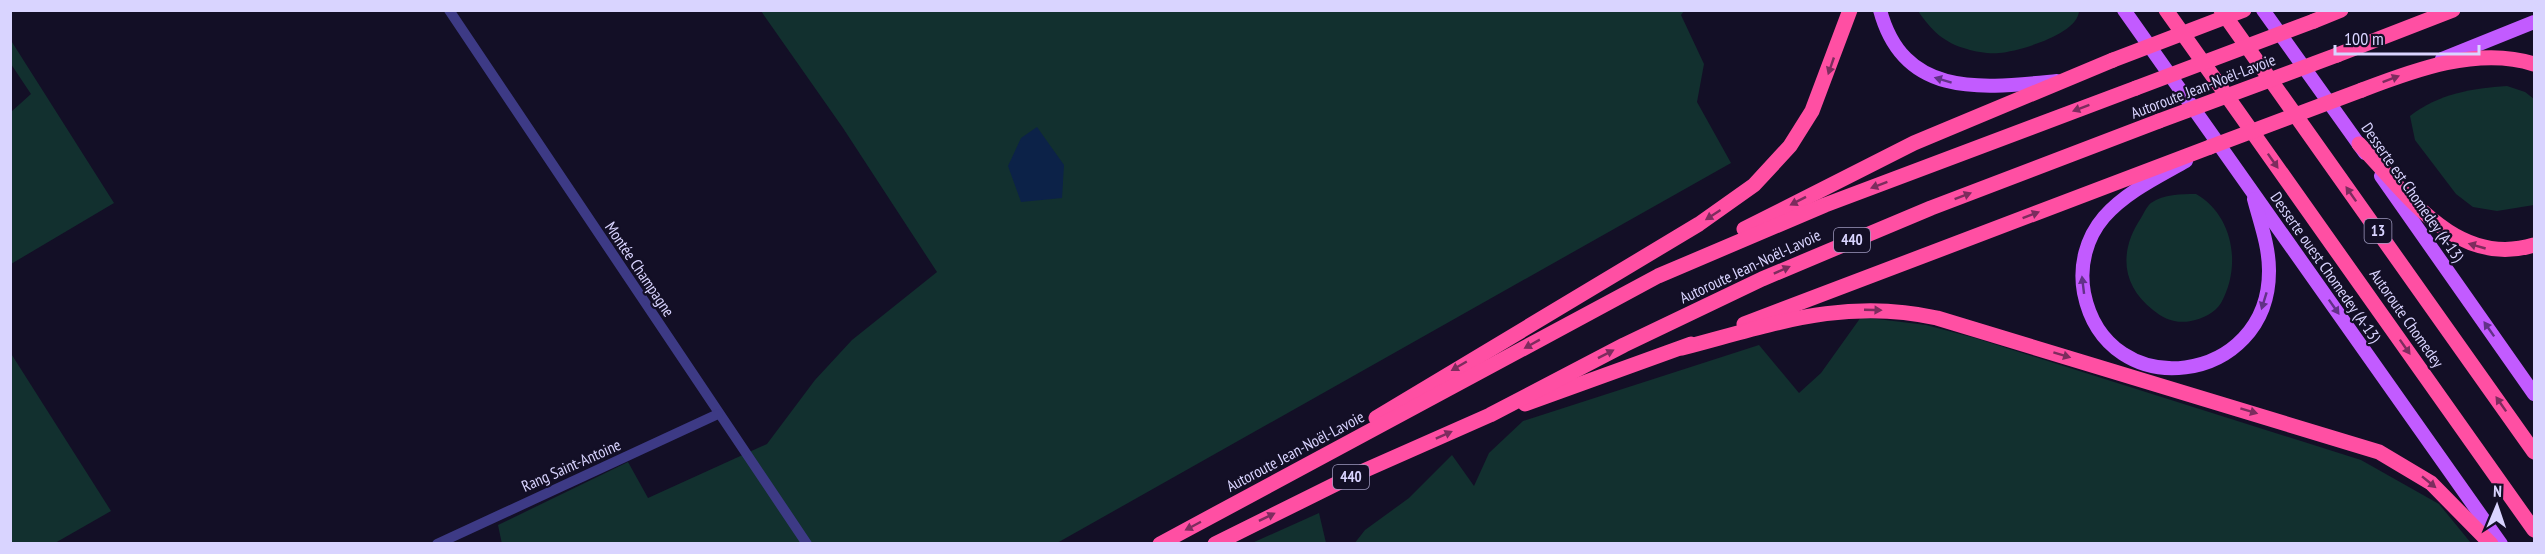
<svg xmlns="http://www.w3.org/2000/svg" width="2545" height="554" font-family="'PT Sans Narrow',sans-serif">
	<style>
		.green { fill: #12302f }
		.water { fill: #0c2248 }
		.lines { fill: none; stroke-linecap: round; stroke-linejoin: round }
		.tertiary { stroke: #3d3a85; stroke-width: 10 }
		.primary { stroke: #c25bff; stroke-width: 14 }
		.motorway { stroke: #ff4fa3; stroke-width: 15 }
		.motorway-bridge { stroke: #ff4fa3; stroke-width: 15 }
		.oneway { fill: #7d2c5e }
		.oneway2 { fill: #623188 }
		.labels { text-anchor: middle; stroke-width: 4.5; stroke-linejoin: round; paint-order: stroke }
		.shield { fill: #130f26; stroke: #9e99be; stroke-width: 1.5 }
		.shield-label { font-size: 15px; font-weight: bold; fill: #d9d4ff }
		.street-label { font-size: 16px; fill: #d9d4ff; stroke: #130f26 }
	</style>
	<rect width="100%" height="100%" fill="#130f26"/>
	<!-- green -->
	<g class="green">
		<polygon points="761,11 1684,11 1681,15 1704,64 1697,102 1731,163 1057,543 502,544 498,525 628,462 648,498 767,444 815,380 852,340 937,272 843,128"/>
		<path d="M1918 11 2079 10V11C2078 34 2020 51 1999 53 1990 54 1976 52 1967 49 1944 43 1931 30 1918 11Z"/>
		<polygon points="10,39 114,203 11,264 11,112 31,94 11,64"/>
		<path d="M2507 86 2525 92 2534 99V205L2497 211 2473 207 2456 194 2415 140 2410 116C2438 94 2473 88 2507 86Z"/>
		<path d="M2196 194C2233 215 2242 266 2221 303 2215 313 2202 319 2191 321 2176 324 2164 319 2153 310 2121 285 2119 251 2141 218 2144 213 2147 206 2151 203 2164 194 2181 194 2196 194Z"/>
		<polygon points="1861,317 1926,325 1975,338 2361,460 2439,504 2471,543 1354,544 1365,530 1409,498 1452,455 1474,486 1489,453 1523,421 1759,345 1799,393 1821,373"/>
		<polygon points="10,352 111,511 55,543 11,543"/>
		<polygon points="1319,513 1326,543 1252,543"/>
	</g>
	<!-- water -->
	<polygon class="water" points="1037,127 1064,165 1062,198 1021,202 1008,166 1021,138"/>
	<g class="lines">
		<!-- tertiary -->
		<g class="tertiary">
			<polyline points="449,10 807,544"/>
			<polyline points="437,544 718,414"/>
		</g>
		<!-- primary -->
		<g class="primary">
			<path d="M1880 10C1904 100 1984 88 2057 81"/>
			<polyline points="2124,10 2501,544"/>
			<polyline points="2263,10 2365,153"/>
			<polyline points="2442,59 2534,22"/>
			<path d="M2186 161C2158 177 2126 192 2104 217 2086 238 2079 266 2084 293 2107 407 2270 385 2269 270 2269 246 2260 222 2254 199"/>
			<polyline points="2381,176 2534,394"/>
		</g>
		<!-- motorway -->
		<g class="motorway">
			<polyline points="2166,10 2534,530"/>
			<polyline points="2221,10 2534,452"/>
			<polyline points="2314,21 2341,10"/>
			<polyline points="2337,55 2453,10"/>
			<path d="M2362 90C2414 70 2478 46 2534 64"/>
			<path d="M2359 144C2406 193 2456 269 2534 245"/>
			<polyline points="1744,229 1914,143 2113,60"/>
			<polyline points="1744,324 2210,147"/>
			<path d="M1682 348C1771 325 1844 297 1937 318L2379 452 2431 483 2491 544"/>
			<polyline points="1525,404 1691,344"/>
			<polyline points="1376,418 1699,224 1754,185 1790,146 1812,111 1850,10"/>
			<polyline points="1160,544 1658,276 1825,205 2136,88"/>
			<polyline points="1215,544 1352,476 1490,415 1624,345 1762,279 1931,208 2159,121"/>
		</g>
		<!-- motorway-bridge -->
		<g class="motorway-bridge">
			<polyline points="2113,60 2244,10"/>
			<polyline points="2136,88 2314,21"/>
			<polyline points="2159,121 2337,55"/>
			<polyline points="2210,147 2362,90"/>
		</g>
	</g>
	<!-- one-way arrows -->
	<defs><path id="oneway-solid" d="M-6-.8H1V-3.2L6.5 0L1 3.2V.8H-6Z" transform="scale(1.5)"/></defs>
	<g class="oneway">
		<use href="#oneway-solid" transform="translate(1831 66) rotate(109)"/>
		<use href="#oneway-solid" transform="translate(2391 79) rotate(-21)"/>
		<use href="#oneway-solid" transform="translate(2081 108) rotate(159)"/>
		<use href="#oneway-solid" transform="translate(2273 161) rotate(55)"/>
		<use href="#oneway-solid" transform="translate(1879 185) rotate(159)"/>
		<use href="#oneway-solid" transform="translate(2351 194) rotate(-125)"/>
		<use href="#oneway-solid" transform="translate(1963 196) rotate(-21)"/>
		<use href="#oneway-solid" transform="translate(1798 201) rotate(153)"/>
		<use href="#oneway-solid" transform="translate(1713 215) rotate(147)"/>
		<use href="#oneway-solid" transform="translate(2031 215) rotate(-21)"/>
		<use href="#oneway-solid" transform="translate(2477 246) rotate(-164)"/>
		<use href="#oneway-solid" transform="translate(1782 270) rotate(-24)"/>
		<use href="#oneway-solid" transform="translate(1873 310) rotate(2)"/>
		<use href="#oneway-solid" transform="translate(1532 344) rotate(151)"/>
		<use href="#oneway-solid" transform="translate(2405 347) rotate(55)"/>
		<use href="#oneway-solid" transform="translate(1606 354) rotate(-27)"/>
		<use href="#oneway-solid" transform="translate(2062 355) rotate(17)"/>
		<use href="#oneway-solid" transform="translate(1459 366) rotate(150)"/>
		<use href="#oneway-solid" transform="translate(2501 404) rotate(-125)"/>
		<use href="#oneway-solid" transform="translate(2249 411) rotate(17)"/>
		<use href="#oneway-solid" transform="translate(1444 435) rotate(-24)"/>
		<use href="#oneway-solid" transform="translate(2429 482) rotate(39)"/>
		<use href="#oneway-solid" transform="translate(1267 517) rotate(-26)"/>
		<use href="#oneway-solid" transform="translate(1193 526) rotate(152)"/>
	</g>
	<g class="oneway2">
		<use href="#oneway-solid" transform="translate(1943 80) rotate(-163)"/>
		<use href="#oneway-solid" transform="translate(2083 285) rotate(-97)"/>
		<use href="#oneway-solid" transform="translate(2264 301) rotate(107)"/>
		<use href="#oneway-solid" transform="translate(2334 307) rotate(55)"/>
		<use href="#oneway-solid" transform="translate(2489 329) rotate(-125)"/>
	</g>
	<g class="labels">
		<!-- shield labels -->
		<g class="shield">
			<rect x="2364.5" y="219" width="27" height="24" rx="4.5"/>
			<rect x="1834" y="228" width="36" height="24" rx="4.5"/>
			<rect x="1333" y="465" width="36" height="24" rx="4.5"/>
		</g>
		<g class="shield-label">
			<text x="2378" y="236">13</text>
			<text x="1852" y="245">440</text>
			<text x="1351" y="482">440</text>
		</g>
		<!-- street labels -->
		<g class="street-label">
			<text transform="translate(2203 86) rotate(-21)" y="6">Autoroute Jean-Noël-Lavoie</text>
			<text transform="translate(2413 192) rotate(55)" y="6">Desserte est Chomedey (A-13)</text>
			<text transform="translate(1750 266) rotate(-25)" y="6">Autoroute Jean-Noël-Lavoie</text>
			<text transform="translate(2326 267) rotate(55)" y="6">Desserte ouest Chomedey (A-13)</text>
			<text transform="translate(640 269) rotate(56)" y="6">Montée Champagne</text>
			<text transform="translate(2407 318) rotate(55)" y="6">Autoroute Chomedey</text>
			<text transform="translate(1295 451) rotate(-28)" y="6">Autoroute Jean-Noël-Lavoie</text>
			<text transform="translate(571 465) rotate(-24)" y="6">Rang Saint-Antoine</text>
		</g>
	</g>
	<!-- border -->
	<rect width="2545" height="554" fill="none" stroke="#d9d4ff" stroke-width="24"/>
	<!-- north arrow -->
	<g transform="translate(2497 506) rotate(2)" stroke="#130f26" stroke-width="4.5" paint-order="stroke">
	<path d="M0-4.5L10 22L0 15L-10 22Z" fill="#d9d4ff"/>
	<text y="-9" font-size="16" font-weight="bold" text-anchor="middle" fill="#d9d4ff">N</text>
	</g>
	<!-- scale -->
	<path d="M2335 45v9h144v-9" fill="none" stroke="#d9d4ff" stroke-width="3"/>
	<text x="2344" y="45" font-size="18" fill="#d9d4ff" stroke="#130f26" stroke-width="4.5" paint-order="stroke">100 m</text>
</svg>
